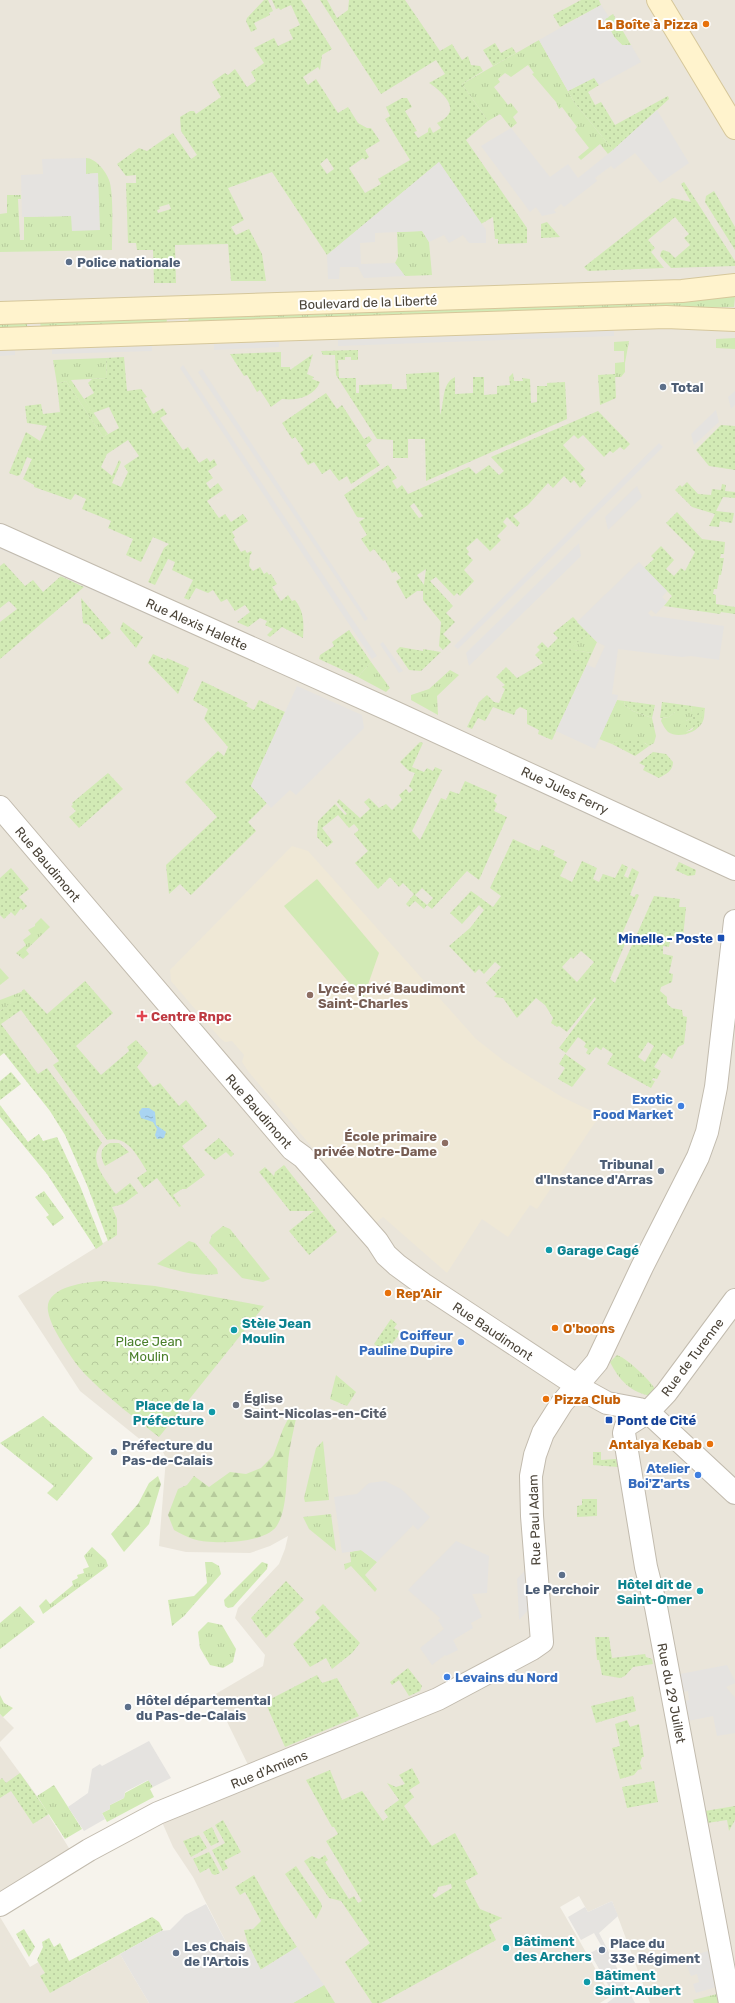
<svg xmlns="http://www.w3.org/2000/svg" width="735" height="2003" font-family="Rubik,sans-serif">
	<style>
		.residential { fill: #eae5da }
		.education { fill: #efe8d6 }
		.grass { fill: url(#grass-tufts); fill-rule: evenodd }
		.forest { fill: url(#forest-firs) }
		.park { fill: url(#park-crowns) }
		.garden { fill: url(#garden-dots); fill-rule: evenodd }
		.pitch { fill: #d2eab5 }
		.parking { fill: #e5e3e0 }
		.water { fill: url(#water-ripples) }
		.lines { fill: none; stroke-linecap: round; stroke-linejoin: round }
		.tertiary-casing { stroke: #c2bbae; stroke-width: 24 }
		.secondary-casing { stroke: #d6c79b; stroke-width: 24 }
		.tertiary { stroke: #fff; stroke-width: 22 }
		.secondary { stroke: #fff3cd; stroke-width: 22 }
		.food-dot { fill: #e8710a; stroke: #fff; stroke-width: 1.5 }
		.service-dot { fill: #5c6f8a; stroke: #fff; stroke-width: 1.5 }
		.transit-dot { fill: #1a4fb4; stroke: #fff; stroke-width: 1.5 }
		.education-dot { fill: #8d6e63; stroke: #fff; stroke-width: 1.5 }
		.health-dot { fill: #e0444e; stroke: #fff; stroke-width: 1.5 }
		.shop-dot { fill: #3f7fe0; stroke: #fff; stroke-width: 1.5 }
		.culture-dot { fill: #0f9aa8; stroke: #fff; stroke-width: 1.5 }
		.worship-dot { fill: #6b7280; stroke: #fff; stroke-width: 1.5 }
		.labels { text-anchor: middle; stroke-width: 4; stroke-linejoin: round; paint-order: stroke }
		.food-label { font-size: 13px; font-weight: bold; fill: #c56008; stroke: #fff; text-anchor: start }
		.service-label { font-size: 13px; font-weight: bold; fill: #4e5e75; stroke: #fff; text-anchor: start }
		.street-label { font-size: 13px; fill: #4b4439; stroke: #fff }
		.transit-label { font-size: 13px; font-weight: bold; fill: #164399; stroke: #fff; text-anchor: end }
		.education-label { font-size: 13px; font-weight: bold; fill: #785e54; stroke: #fff; text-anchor: start }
		.health-label { font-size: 13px; font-weight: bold; fill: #be3a42; stroke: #fff; text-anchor: start }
		.shop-label { font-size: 13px; font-weight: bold; fill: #366cbe; stroke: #fff; text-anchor: end }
		.culture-label { font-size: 13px; font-weight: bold; fill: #0d838f; stroke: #fff; text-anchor: start }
		.park-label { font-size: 13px; fill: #4a7f2a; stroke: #fff }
		.worship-label { font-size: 13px; font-weight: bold; fill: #5b616d; stroke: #fff; text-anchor: start }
	</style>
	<defs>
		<pattern id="grass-tufts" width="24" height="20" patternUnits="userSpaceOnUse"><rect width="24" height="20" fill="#d2eab5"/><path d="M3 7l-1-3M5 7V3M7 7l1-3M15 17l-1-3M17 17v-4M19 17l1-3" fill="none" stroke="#b6ca9c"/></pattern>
		<pattern id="forest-firs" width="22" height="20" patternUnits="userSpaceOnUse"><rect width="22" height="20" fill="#d2eab5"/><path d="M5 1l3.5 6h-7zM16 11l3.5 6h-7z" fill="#b6ca9c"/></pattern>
		<pattern id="park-crowns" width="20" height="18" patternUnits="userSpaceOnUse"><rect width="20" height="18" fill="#d2eab5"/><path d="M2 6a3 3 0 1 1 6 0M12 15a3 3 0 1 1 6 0" fill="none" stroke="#b6ca9c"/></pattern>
		<pattern id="garden-dots" width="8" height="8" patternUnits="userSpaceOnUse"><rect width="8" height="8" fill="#d2eab5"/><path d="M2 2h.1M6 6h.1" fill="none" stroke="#b6ca9c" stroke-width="1.8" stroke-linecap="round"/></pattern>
		<pattern id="water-ripples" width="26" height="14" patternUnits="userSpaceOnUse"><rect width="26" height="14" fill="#a9d4f2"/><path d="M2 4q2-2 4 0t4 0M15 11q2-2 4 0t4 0" fill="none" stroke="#8caec5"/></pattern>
	</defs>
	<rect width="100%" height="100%" fill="#f6f3ec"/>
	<!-- residential -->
	<g class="residential">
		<polygon points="0,0 735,0 735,2003 650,2003 612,1901 588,1912 579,1896 560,1907 611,1996 600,2003 254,2003 231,1952 193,1877 173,1847 158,1813 253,1775 214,1695 263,1666 265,1655 235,1618 238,1608 279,1564 285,1549 288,1536 270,1546 250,1553 186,1552 159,1546 166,1458 162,1450 156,1444 147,1445 80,1391 18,1296 116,1235 112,1207 106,1190 0,1038"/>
		<polygon points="0,1714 14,1728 0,1742"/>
		<polygon points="0,1746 37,1796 75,1858 0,1905"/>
		<polygon points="0,1917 30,1967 57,1951 74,1980 120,1954 149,2003 0,2003"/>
	</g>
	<!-- education -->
	<polygon class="education" points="292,846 308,851 476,1039 504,1061 562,1097 600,1115 537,1209 530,1205 508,1237 482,1219 447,1273 383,1217 376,1223 248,1071 242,1062 244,1055 232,1041 225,1042 220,1038 171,981 170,970"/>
	<!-- grass -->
	<g class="grass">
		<polygon points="613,14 631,45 622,45 614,37 605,19"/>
		<polygon points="539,40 574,102 613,150 608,154 600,144 581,160 578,157 589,148 575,130 577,127 562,107 559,109 556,102 532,74 534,73 528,65 511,77 505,73 498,79 500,82 494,87 508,105 511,103 518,112 513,117 517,123 511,128 500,114 488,121 462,84"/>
		<path d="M86 158C95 158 106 171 109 180 114 192 112 235 112 250L0 252V214L7 213V195H21V199H18L20 240H24V217L71 216 98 173 86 174Z"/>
		<polygon points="422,231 429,242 432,275 405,276 395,263 398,257 397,232"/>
		<polygon points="735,296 734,307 188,322 189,318"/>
		<polygon points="163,316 167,320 166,324 41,331 40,320"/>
		<polygon points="27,320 27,332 0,333 0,321"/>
		<polygon points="735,338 735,349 716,348 716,339"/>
		<polygon points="629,341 625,363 625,372 621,377 615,377 615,363 624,362 624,351 614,351 614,342"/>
		<polygon points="106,358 107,378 71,380 108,434 103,437 66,381 57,384 53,360"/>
		<polygon points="589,634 597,642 592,653 567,649"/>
		<polygon points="371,662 390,688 386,692 358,677"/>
		<polygon points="450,670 459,675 437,696 438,715 411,700 411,695 429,689"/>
		<polygon points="617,700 625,701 624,705 633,711 652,718 656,736 654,743 649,746 645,743 617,741 612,744 599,739"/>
		<path d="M692 706 705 708C704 713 705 718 702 723 696 733 678 739 668 732 665 729 663 725 661 721L662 718 669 717 675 712H691ZM703 711 692 730 686 732V721Z"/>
		<polygon points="41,918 50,927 26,950 29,954 23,959 16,953 26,945 23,940 31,934 28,930 35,926 35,924"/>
		<polygon points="0,968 9,978 0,985"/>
		<polygon points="21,992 24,994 0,1011 0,1000"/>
		<polygon points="44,1191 64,1218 53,1226 46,1217 49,1215 35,1197"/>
		<polygon points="223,1226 230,1229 270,1279 263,1282 242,1278 209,1243 212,1235"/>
		<path d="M189 1241 195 1243 217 1269 218 1274C199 1277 175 1271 157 1264Z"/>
		<path d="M617 1355C628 1359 652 1382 657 1392L652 1396C631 1393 619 1380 610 1362Z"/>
		<polygon points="336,1375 356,1392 347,1406 330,1399"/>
		<polygon points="43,1416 93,1458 57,1501 47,1493 54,1486 0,1443"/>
		<polygon points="323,1441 329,1500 305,1502 304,1498 316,1448"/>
		<polygon points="331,1514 336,1551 309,1529 303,1517"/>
		<polygon points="92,1547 106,1560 108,1566 43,1614 39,1606 46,1599 50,1604 73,1585 72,1581 78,1578 77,1575 84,1573 83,1569 89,1567 84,1556"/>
		<polygon points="361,1550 377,1562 365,1575 377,1589 375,1592 351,1566 345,1570 344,1564 351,1562 350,1552"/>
		<polygon points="205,1562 212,1562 219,1566 221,1574 184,1616 172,1626 168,1600 194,1596 207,1583"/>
		<polygon points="262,1562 268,1564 267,1569 233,1607 228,1608 225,1606 224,1600"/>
		<polygon points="20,1606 35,1622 0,1649 0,1623"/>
		<polygon points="208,1622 222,1625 236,1649 233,1662 223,1668 210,1665 200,1648 198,1632"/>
		<polygon points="0,1695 4,1703 13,1708 3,1717 0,1714"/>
		<polygon points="149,1780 153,1787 150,1789 154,1797 107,1822 102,1813 110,1809 110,1805 124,1798 125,1793"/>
		<polygon points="54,1785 82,1829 65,1839 37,1796"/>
		<polygon points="324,1985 335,2003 293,2003"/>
		<polygon points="717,1994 719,2003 694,2003 693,2000"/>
	</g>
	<!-- forest -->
	<g class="forest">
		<path d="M294 1407 297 1413C294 1430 289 1447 288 1464 286 1482 287 1512 276 1527 262 1544 212 1545 193 1539 187 1537 180 1533 174 1530L168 1515 178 1489 187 1485 194 1476 209 1487 230 1472 246 1474 261 1468 273 1456 283 1429Z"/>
		<polygon points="158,1476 161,1484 149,1524 124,1552 111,1534 138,1504 149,1483"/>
	</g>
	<!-- park -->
	<path class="park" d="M103 1281 155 1286 264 1306 159 1437C136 1419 112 1401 91 1380 79 1369 71 1357 63 1344 57 1334 50 1323 48 1311 44 1286 87 1282 103 1281Z"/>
	<!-- garden -->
	<g class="garden">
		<polygon points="264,0 268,0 273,11 269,13 270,15 254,23 257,29 251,32 246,21 247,18"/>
		<path d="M272 0H301L332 49 322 55 320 70 318 67 303 77 308 85 316 79 338 113 348 107 358 123 367 128H371L380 141 365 150 369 157 365 160 363 158 349 168 365 193 381 184 378 179 410 160 385 119 390 116 386 107 402 98H407L412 107 405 111 417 131 414 132 418 138 428 132V129L430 127 433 133 441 128 437 123C441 121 446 118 448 115 457 104 437 88 429 83L445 74 436 60 381 94 320 0H327L337 18 348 10 349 0H405L440 51 452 44 462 60 468 56 471 65 480 66 483 71 462 84 488 121 466 140 527 228V243L498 244V239H495L493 217 481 224 439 162 327 255 272 172 228 188 244 220 231 227 236 235 249 229 262 254 266 281H231L228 244 175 245 176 283H154L153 250H137L136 243H128L126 183H136V175L126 176 117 164 139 148 147 151 173 133 191 159 197 155 181 131 180 117 190 111H194L196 114 221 97 212 82 225 73 228 75 235 69 247 87 256 81 251 72 264 63 254 48 274 38 278 46 293 39 289 30 300 25 291 5 280 10 279 8 276 9ZM327 158 334 169 327 174 320 164ZM169 204 171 209 158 213 157 210 160 209 159 207Z"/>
		<polygon points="581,0 599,0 601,5 560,27 553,15"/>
		<polygon points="495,43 501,53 512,47 516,53 493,66 483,50"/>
		<polygon points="594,77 599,85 588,92 595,105 601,102 615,125 668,96 669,99 613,150 574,102 568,91"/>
		<polygon points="684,182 735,261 735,266 671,268 660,256 661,252 663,250 669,252 675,258 690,245 684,238 689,234 675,217 648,240 655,248 651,252 664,268 588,271 584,267 672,198 691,202 681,184"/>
		<polygon points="714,191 735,227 735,250 705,202 706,196"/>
		<polygon points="547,222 560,237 541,238 541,224"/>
		<path d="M358 350V360H351V357H345V360H338L339 378H356V393H359V385L392 384V389H407L406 374 439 372 440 415C445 402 441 384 455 377V394L473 393V377H484V395L497 394V386L510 385 509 377 513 373 514 381H523L522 378 530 379 531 403 537 402V386H547V383L565 382 567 419 426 481 425 439H408V458H393V440L377 439 336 375 335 355H323L321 351Z"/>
		<path d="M281 352V367H290V370L313 354 307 374 314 377 312 379 320 382C314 397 296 401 282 399L271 407 260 390 257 392 247 375 244 376 230 354Z"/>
		<path d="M124 357 127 391 141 389 147 397 144 398 153 414 163 408 167 414 160 418 183 450 188 447 199 463 207 458 210 462 214 459 217 465 208 471 213 478 206 483 210 489 218 483 223 490 207 501 219 518 225 514 231 522 243 514 248 521 232 532 235 537 233 539 241 552 245 550 247 553 251 551 252 553 250 555 249 566 253 571 260 567 264 574 267 572 269 575 271 574 277 584 272 587 281 601 288 595 292 601 295 600C304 612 304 622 303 638L282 627 270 637 267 635 273 629 265 625 267 621 260 618 248 627 237 622 250 612 245 605 235 611 227 599 221 602 213 590 208 593 196 588 189 600 184 598 193 580 172 570 175 562 168 559 155 585 148 582 164 548 169 544 153 537 141 562 126 555 133 539 108 528 111 521 82 509 86 499 75 494 71 500 34 487V485L23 479 32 459 27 457 20 475 17 476 9 473 26 432 40 441 47 426 27 423 25 406 41 404 43 414 60 412 57 384 66 381 103 437 119 428 109 407 93 413 84 399 94 393 88 383 92 379 107 378 106 358ZM128 440 139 456 124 466 128 472 121 487 112 483 121 462 119 460 112 476 101 467 107 454Z"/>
		<polygon points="615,374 616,398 600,405 598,375"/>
		<polygon points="326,393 337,409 342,405 364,439 369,436 372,440 366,445 380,465 351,484 347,476 339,481 330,469 322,474 314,462 308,465 300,453 304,450 295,437 292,439 282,423"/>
		<path d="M598 411 630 444 624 450 620 447 613 453 610 451 604 457 583 435 578 439 574 435 563 445 585 469 580 474 586 481 580 488 574 480 571 483 564 476 553 488 548 483 528 505 513 516 520 523 517 527 507 517 503 522 507 526 497 536 501 540 490 551 477 538 466 548 469 552 467 554 473 560 464 570 474 581 460 596 457 593 454 596 436 577 430 581 453 606 446 613 455 622 443 634 451 642 443 650 439 646 441 622 423 600V591H417L406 599 396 581 401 578 396 571 392 573 385 560 383 561 374 549 370 552 361 539 367 535 359 522 365 518 357 517 344 495 388 465 397 478 392 481 397 489 402 485 408 494 469 467 476 474 489 465 499 475 504 471 491 457ZM414 503 423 516 419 518 410 506ZM426 569 424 584V585L417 575Z"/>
		<polygon points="721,425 735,426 735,470 709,466 696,450"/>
		<polygon points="687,482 698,494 711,495 712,489 721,490 722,484 726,485 725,491 735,492 735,498 723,497 716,511 734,513 732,523 720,521 719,527 709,526 715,514 692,507 675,490 680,485 682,487"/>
		<polygon points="677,512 702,539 725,542 724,554 721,554 720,558 724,558 721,575 719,575 717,589 714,589 713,594 716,595 716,604 735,607 735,614 721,612 720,614 664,606 672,596 644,568 654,559 651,556 661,546 674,560 666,569 674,576 681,568 685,571 695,552 666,523"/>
		<polygon points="4,563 25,586 33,580 43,592 61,576 84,587 0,659 0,622 17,609 9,601 0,608 0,566"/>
		<polygon points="81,598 111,633 102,640 89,625 83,623"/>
		<polygon points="573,617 589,634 568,649 592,653 552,740 538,734 539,730 527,724 527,710 520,707 516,710 514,715 493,707 485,721 478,718 472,729 467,727 479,702 487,695 494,702 499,703 505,689 502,687 505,685 496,677 506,667 517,678 543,663 535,655 540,650 537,647 542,642 548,648 558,638 553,633"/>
		<polygon points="123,622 143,637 136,648 120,629"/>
		<polygon points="349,630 371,662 358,677 319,659 320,655 334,646 332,642"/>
		<polygon points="400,647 423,651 423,649 441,652 421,671 409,670 396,651"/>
		<polygon points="153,654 166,660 167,658 189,668 178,694 148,663"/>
		<polygon points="202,681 248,703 246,706 254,710 259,700 285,712 251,786 267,803 248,822 256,831 191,895 180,884 169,894 166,865 217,817 185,782 218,751 224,756 228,747 204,719 208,709 193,700"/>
		<polygon points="625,701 655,705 652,718 633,711 624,705"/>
		<polygon points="662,702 692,706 691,712 675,712 669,717 660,718"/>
		<polygon points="703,710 700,723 686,732 686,721"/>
		<polygon points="626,739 640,740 649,746 635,756 612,744 617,741"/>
		<path d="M420 742 423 743 412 767 424 772 427 768 433 771 435 767 442 770 412 831 420 840 441 798 446 800 450 791 459 794 465 781 497 795 494 801 497 804 494 811 507 817 479 880 467 871 432 909 427 905 424 909 415 901 409 907 406 904 414 894 403 883 399 887 390 877 378 889 355 863 368 851 354 834 359 830 354 824 349 828 338 815 322 828 333 842 327 847 317 837 318 821 335 804 345 815 347 814 337 802 339 799 360 818 370 809 364 802 369 798 379 808 386 804 392 810 402 800 399 795 406 789 409 793 413 790 409 786 415 773 409 771 400 762ZM422 888 433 898 427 905 415 895Z"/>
		<path d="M653 752 666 754 673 762C673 771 666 774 659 778L643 770 645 766 639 763Z"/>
		<polygon points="108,773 123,789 79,828 69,817 76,811 71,806 73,805 72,803"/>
		<path d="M513 839 539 851 542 845 555 851 553 855 567 862 560 876 572 882 582 861 597 868 593 879 599 882 603 874 615 878 622 864 628 867 624 876 628 878 632 868 639 872 630 895 634 897 636 894 639 895 622 934 628 937 610 979 615 983 654 896 680 899 679 907H686L683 938 671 936 669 947 663 946V954L673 956 669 973 673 974 672 982 661 987 660 991 667 997V1004L672 1008 682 1010 683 1016 687 1017 684 1044 678 1047 672 1059 663 1053 654 1067 661 1071 657 1079 653 1078 652 1080 655 1081 651 1088 607 1064 613 1054 603 1047 601 1050 596 1047 589 1055 586 1053 588 1049 584 1047 586 1043 578 1037 566 1053 559 1048 596 999 595 997 567 1032 559 1026 557 1027 551 1023 553 1018 545 1005 536 998 517 1018 503 998 494 997 497 994 486 983 501 967 495 962 484 974 479 969 475 973 449 946 470 928 484 910 479 905 462 924 450 913 471 891 493 907 501 896 490 888ZM581 951 594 962 577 982 562 967 571 957 573 959ZM648 1042 654 1046 645 1062 638 1057Z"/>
		<polygon points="679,862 696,870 695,875 688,876 675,870"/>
		<polygon points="11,868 29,889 19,897 27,906 23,910 21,908 15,916 11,912 4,919 0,915 0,878"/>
		<path d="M85 981 113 1013 76 1046 101 1075 129 1051 127 1047 136 1040 148 1053 137 1067 153 1087 160 1083 179 1106 186 1100 207 1126 182 1146 205 1175 186 1189H182L173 1195 181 1206 179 1207 157 1178 144 1188 137 1178 147 1171C137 1156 128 1135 107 1140L53 1065 59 1061 21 1010 1 1024 38 1074 47 1068 102 1143C87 1159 104 1177 114 1192L116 1194 130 1183 138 1193 123 1204 112 1207 117 1219V1235L108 1241 87 1185 65 1135 50 1111 4 1053 0 1056V1011L23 994 21 992 24 989 47 1014Z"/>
		<polygon points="565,1054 586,1069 572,1087 558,1079 565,1068 559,1064"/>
		<polygon points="11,1072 21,1084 0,1100 0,1081"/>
		<polygon points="0,1105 28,1142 39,1134 43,1141 57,1137 80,1186 103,1244 96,1249 47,1174 0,1117"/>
		<polygon points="219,1138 234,1154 231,1157 226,1152 215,1160 204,1150"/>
		<path d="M110 1143H119L129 1152 105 1166C100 1157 99 1148 110 1143Z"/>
		<polygon points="284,1165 337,1232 309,1255 289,1231 314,1211 290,1211 259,1172 265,1167 274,1176 275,1172"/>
		<polygon points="391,1319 397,1324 394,1328 401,1332 385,1353 374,1344"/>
		<polygon points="593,1452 601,1452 601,1460 616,1459 618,1467 593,1465"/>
		<polygon points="582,1499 597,1499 597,1516 577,1517 577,1506 582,1505"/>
		<polygon points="286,1581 304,1600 266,1638 251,1618"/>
		<polygon points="323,1604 360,1643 352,1653 332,1669 326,1658 310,1667 293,1644 320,1618 315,1612"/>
		<polygon points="595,1637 609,1637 612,1658 645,1654 646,1657 652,1659 653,1664 633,1667 625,1676 620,1678 602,1675 599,1660 597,1660"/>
		<polygon points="408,1668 422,1686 420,1691 409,1696 399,1680 392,1685 390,1682"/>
		<polygon points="317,1675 322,1683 337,1678 359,1716 285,1747 265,1702"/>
		<polygon points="633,1696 636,1711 596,1723 591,1706"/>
		<polygon points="627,1720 630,1727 639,1724 644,1757 642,1757 640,1763 642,1769 638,1770 634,1775 620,1779 612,1748 620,1746 615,1724"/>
		<path d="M412 1768 420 1783 409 1790 414 1797 404 1806 432 1846 455 1833 478 1874 465 1881 480 1909 502 1918 489 1925 496 1940 381 2003H372L345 1962 370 1943 341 1901 329 1898 304 1861 312 1856 319 1859 325 1855 328 1860 325 1862 349 1899 354 1896 358 1903 362 1901 326 1841 338 1834 334 1827H332L306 1780 330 1770 342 1800 362 1791 383 1821 388 1817 384 1811 399 1800 387 1783 396 1787 405 1784 399 1775ZM451 1884 452 1888 435 1898 432 1895 437 1891 438 1887Z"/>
		<polygon points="20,1773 49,1814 33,1824 11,1791 0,1798 0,1780 2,1778 6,1783"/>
		<polygon points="654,1781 658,1802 627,1808 622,1787"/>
		<polygon points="735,1806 735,1820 729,1831 727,1820 707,1823 705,1811"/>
		<polygon points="223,1820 241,1852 224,1861 228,1868 223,1871 212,1850 225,1843 215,1825"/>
		<polygon points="212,1827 219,1842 211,1846 203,1832"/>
		<polygon points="199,1835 207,1848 191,1857 183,1841"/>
		<polygon points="209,1852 220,1873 215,1875 212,1874 209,1868 200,1873 193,1859"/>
		<polygon points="296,1866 321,1903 322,1907 316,1919 285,1874"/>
		<polygon points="254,1875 281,1923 297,1947 260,1970 248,1944 244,1930 253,1929 261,1921 245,1892 240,1895 235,1887"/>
		<polygon points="152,1917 159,1922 163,1930 50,1993 40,1976 45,1973 37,1960 43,1947 42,1942 49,1938 54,1947 60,1943 69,1961"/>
		<polygon points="24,1929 35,1947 29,1957 16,1934"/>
	</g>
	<!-- pitch -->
	<polygon class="pitch" points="317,879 379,953 363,999 284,906"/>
	<!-- parking -->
	<g class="parking">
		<polygon points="601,5 609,17 605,19 614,37 622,45 631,45 641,62 599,85 594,78 568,91 539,40"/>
		<polygon points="657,110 689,163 660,183 635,153 614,169 611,166 595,178 597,181 564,207 561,204 554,210 556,213 542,216 536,207 530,212 481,146 511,128 550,177 568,164 578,178 613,150"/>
		<polygon points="86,158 86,174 98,173 100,230 72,231 71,216 22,217 21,175 43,174 42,159"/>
		<polygon points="439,162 486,230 486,243 469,243 463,235 449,243 444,235 429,242 422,231 375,233 375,242 360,243 361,264 395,263 405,276 364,278 358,267 340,267 339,279 328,279 327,255"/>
		<polygon points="614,330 614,336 338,346 338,340"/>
		<polygon points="279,342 279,347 214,350 214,344"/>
		<polygon points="152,345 152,351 52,354 52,349"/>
		<polygon points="15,350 15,355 0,356 0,351"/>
		<polygon points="183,365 377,656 372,659 180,368"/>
		<polygon points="202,369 368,619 365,621 198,372"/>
		<polygon points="735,391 735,405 731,409 728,397"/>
		<polygon points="716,410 719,422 694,445 691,434"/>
		<polygon points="659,443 663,447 458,649 454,646"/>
		<polygon points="637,486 642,497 608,530 605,517"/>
		<polygon points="0,543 169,619 168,624 0,549"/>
		<polygon points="579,543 581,556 469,666 466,653"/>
		<polygon points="639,562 667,591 662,597 667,602 656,614 651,610 648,613 652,617 654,616 724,626 719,660 691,656 682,657 618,649 612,694 618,695 617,700 595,749 556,731 587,665 595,668 605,646 597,642 577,622"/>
		<polygon points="383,642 403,671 399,673 380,644"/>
		<polygon points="297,686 362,715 364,728 296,795 290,790 271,808 251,786"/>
		<polygon points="445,723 606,797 608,803 440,725"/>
		<polygon points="444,743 695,859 694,864 442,747"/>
		<polygon points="385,1481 401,1489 430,1517 418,1530 413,1525 377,1562 361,1550 342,1553 334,1497 357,1494 369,1483"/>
		<polygon points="456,1541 489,1556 487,1593 472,1594 482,1617 471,1623 473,1628 453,1640 458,1650 446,1656 445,1655 432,1665 420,1648 444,1629 438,1620 440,1618 408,1590"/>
		<polygon points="529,1566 531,1607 519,1620 517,1579"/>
		<polygon points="727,1665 735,1681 735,1683 726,1687 735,1698 735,1733 717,1736 713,1716 688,1721 685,1701 689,1700 688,1691 683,1692 680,1674"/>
		<polygon points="149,1741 171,1778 153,1787 148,1780 125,1792 124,1798 110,1805 110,1809 102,1813 105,1819 84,1831 68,1807 88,1793 92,1769 100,1764 102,1766"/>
		<polygon points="612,1901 618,1916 599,1933 635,2003 607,2003 615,1997 590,1953 602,1947 594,1933 581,1940 568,1917 585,1907 588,1912"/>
		<polygon points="206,1904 231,1952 248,1944 261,1970 297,1947 324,1985 293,2003 149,2003 120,1954 161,1931 170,1930 185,1915"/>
		<polygon points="708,1951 716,1987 696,1993 693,1984 699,1982 697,1974 691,1976 684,1958"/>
	</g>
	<!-- water -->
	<polygon class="water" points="142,1108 149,1108 155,1112 156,1125 166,1132 164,1138 157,1139 155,1135 157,1129 153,1122 141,1118 139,1112"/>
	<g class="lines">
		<defs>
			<g id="tertiary">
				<polyline points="0,535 394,712 735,869"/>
				<polyline points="0,807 292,1149 303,1157 377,1241 386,1255 397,1265 423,1284 587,1392 607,1403 639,1409 648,1412 735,1493"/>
				<polyline points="0,1905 89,1850 158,1813 438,1699 532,1649 542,1642 532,1516 531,1476 535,1455 543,1433 562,1403 597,1362 642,1267 698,1157 707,1132 716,1087 735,921"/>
				<polyline points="730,2003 656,1607 646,1567 624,1433 626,1426 648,1412 666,1393 735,1300"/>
			</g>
			<g id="secondary">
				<polyline points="658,0 735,128"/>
				<polyline points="0,313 682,291 735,285"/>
				<polyline points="0,339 666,317 735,320"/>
			</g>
		</defs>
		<!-- tertiary casing -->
		<use href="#tertiary" class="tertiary-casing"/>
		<!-- secondary casing -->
		<use href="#secondary" class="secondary-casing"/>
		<!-- tertiary -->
		<use href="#tertiary" class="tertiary"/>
		<!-- secondary -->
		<use href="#secondary" class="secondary"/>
	</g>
	<!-- markers -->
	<g class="food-dot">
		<circle cx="706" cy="24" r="4"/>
		<circle cx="388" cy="1293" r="4"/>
		<circle cx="555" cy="1328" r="4"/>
		<circle cx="546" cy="1399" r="4"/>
		<circle cx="710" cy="1444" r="4"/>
	</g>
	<g class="service-dot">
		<circle cx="69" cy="262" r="4"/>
		<circle cx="663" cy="387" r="4"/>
		<circle cx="661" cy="1171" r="4"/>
		<circle cx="114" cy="1452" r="4"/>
		<circle cx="562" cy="1575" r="4"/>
		<circle cx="128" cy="1707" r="4"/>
		<circle cx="602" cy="1950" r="4"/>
		<circle cx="176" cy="1953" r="4"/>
	</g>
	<g class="transit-dot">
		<rect x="717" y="934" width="8" height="8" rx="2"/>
		<rect x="605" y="1416" width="8" height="8" rx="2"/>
	</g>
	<g class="education-dot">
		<circle cx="310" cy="995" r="4"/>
		<circle cx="445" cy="1143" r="4"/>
	</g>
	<path class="health-dot" d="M140 1010h4v4h4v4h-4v4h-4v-4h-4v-4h4z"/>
	<g class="shop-dot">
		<circle cx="681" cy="1106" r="4"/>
		<circle cx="461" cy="1342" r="4"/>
		<circle cx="698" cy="1475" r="4"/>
		<circle cx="447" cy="1677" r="4"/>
	</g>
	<g class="culture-dot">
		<circle cx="549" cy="1250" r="4"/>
		<circle cx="234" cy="1330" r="4"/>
		<circle cx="212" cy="1412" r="4"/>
		<circle cx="700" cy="1591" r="4"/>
		<circle cx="506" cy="1948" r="4"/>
		<circle cx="587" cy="1982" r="4"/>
	</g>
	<circle class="worship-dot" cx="236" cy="1405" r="4"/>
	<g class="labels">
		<!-- food labels -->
		<g class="food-label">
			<text x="698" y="29" text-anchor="end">La Boîte à Pizza</text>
			<text x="396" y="1298">Rep’Air</text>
			<text x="563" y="1333">O'boons</text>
			<text x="554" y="1404">Pizza Club</text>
			<text x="702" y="1449" text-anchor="end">Antalya Kebab</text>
		</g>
		<!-- service labels -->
		<g class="service-label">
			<text x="77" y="267">Police nationale</text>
			<text x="671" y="392">Total</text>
			<text x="653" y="1169" text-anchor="end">Tribunal<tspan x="653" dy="15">d'Instance d'Arras</tspan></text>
			<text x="122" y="1450">Préfecture du<tspan x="122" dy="15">Pas-de-Calais</tspan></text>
			<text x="562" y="1594" text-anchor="middle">Le Perchoir</text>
			<text x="136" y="1705">Hôtel départemental<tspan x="136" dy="15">du Pas-de-Calais</tspan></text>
			<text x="610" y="1948">Place du<tspan x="610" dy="15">33e Régiment</tspan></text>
			<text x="184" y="1951">Les Chais<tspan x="184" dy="15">de l'Artois</tspan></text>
		</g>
		<!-- street labels -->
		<g class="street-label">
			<text transform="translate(368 302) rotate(-2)" y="5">Boulevard de la Liberté</text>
			<text transform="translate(197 624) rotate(24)" y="5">Rue Alexis Halette</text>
			<text transform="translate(565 790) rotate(25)" y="5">Rue Jules Ferry</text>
			<text transform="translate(48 864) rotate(50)" y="5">Rue Baudimont</text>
			<text transform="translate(259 1111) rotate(49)" y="5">Rue Baudimont</text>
			<text transform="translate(493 1331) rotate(34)" y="5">Rue Baudimont</text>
			<text transform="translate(692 1357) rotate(-53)" y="5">Rue de Turenne</text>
			<text transform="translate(534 1520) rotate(-92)" y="5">Rue Paul Adam</text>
			<text transform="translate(672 1693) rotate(79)" y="5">Rue du 29 Juillet</text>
			<text transform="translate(269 1769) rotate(-22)" y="5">Rue d'Amiens</text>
		</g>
		<!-- transit labels -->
		<g class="transit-label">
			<text x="713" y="943">Minelle - Poste</text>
			<text x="617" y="1425" text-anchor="start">Pont de Cité</text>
		</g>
		<!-- education labels -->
		<g class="education-label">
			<text x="318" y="993">Lycée privé Baudimont<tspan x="318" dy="15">Saint-Charles</tspan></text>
			<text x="437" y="1141" text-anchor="end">École primaire<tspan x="437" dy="15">privée Notre-Dame</tspan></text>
		</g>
		<!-- health labels -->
		<g class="health-label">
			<text x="151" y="1021">Centre Rnpc</text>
		</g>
		<!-- shop labels -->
		<g class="shop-label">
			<text x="673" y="1104">Exotic<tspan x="673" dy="15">Food Market</tspan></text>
			<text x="453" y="1340">Coiffeur<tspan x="453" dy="15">Pauline Dupire</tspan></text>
			<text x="690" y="1473">Atelier<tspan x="690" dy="15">Boi'Z'arts</tspan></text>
			<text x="455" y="1682" text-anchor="start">Levains du Nord</text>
		</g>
		<!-- culture labels -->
		<g class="culture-label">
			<text x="557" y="1255">Garage Cagé</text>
			<text x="242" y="1328">Stèle Jean<tspan x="242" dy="15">Moulin</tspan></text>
			<text x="204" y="1410" text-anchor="end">Place de la<tspan x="204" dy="15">Préfecture</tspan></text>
			<text x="692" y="1589" text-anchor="end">Hôtel dit de<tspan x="692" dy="15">Saint-Omer</tspan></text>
			<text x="514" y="1946">Bâtiment<tspan x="514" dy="15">des Archers</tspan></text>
			<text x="595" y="1980">Bâtiment<tspan x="595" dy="15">Saint-Aubert</tspan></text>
		</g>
		<!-- park labels -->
		<g class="park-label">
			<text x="149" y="1346">Place Jean<tspan x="149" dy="15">Moulin</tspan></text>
		</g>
		<!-- worship labels -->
		<g class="worship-label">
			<text x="244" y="1403">Église<tspan x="244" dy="15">Saint-Nicolas-en-Cité</tspan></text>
		</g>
	</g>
</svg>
